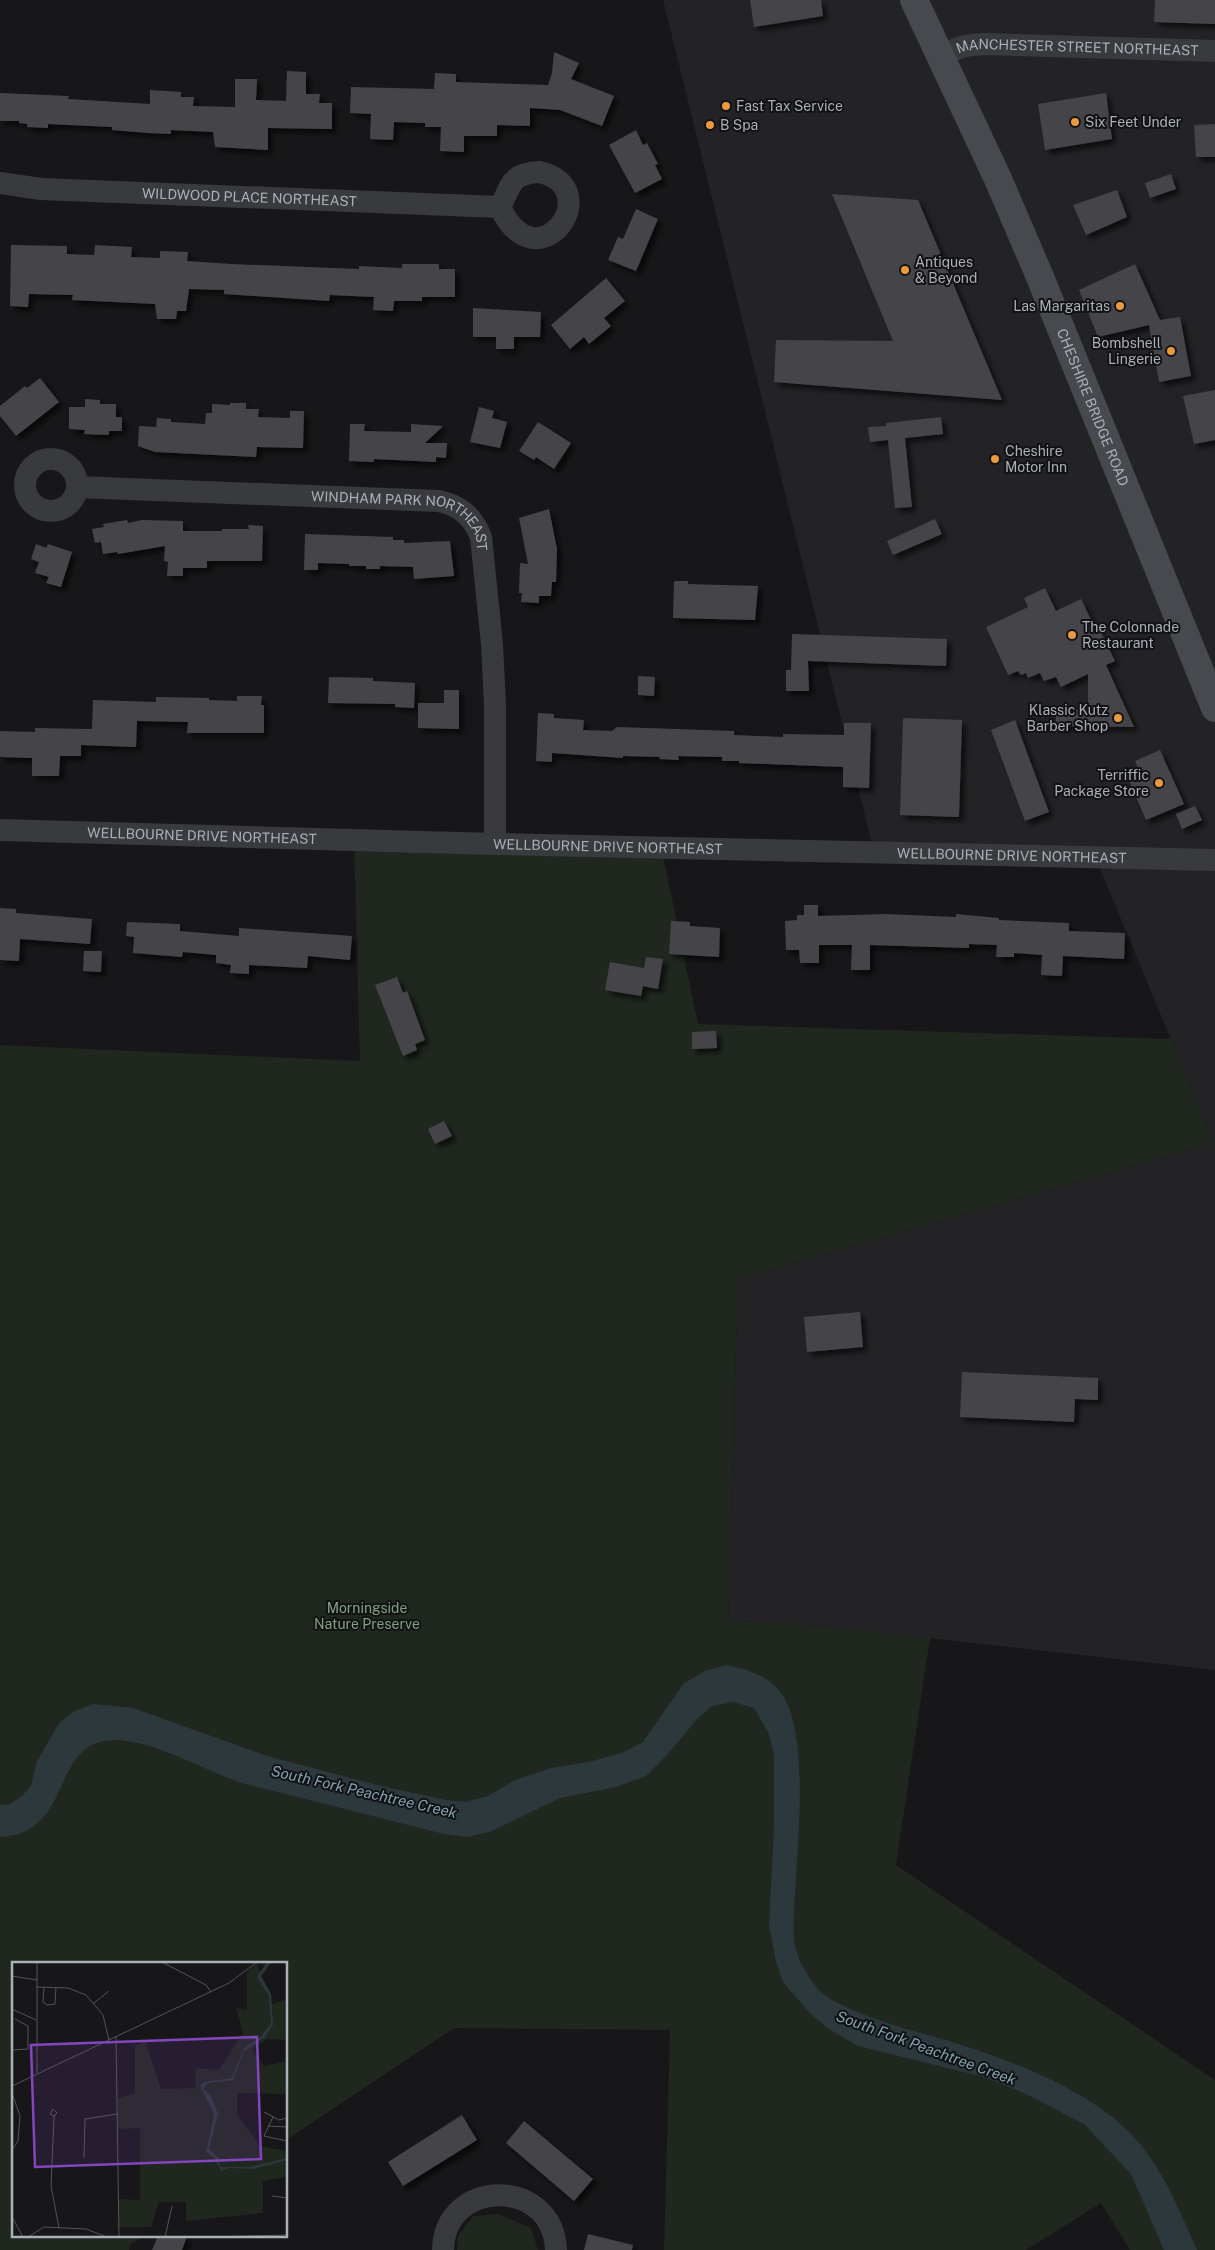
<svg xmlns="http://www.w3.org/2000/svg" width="1215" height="2250" font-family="'Public Sans',sans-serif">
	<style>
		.built { fill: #232326 }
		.green { fill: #1f271f }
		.water { fill: #2d383c }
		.building { fill: #444549; filter: url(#shadow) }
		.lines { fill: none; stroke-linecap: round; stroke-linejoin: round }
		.street { stroke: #383a3e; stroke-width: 22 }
		.secondary { stroke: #46494e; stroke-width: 28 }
		.poi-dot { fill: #eb993d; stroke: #121214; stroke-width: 2 }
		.labels { text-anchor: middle; stroke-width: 4; stroke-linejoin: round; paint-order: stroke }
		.street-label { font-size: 14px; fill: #aab0b8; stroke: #121214 }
		.poi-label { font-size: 14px; fill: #aab0b8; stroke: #121214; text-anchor: start }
		.park-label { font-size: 14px; fill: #84a281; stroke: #121214 }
		.water-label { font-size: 15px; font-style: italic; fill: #82a2b2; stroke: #121214 }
		.inset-road { fill: none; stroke: #525459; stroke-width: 1 }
		.view { fill: #8446be; fill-opacity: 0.15; stroke: #8446be; stroke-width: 2.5 }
		.inset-edge { fill: none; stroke: #aab0b8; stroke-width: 2.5 }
	</style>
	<defs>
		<filter id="shadow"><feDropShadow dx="4.5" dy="4.5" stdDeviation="2.5" flood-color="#0009"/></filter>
	</defs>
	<rect width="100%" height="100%" fill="#171719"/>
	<!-- built -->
	<polygon class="built" points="663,0 1215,0 1215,1670 794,1623 728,1621 738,1279 1214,1143 1093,852 874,852"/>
	<!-- green -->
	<g class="green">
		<polygon points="354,842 662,851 698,1024 1171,1039 1214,1143 738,1279 728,1621 794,1623 930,1638 896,1865 1215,2080 1215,2250 1130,2250 1101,2203 1026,2250 664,2250 670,2030 454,2028 286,2140 286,1964 14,1964 14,2236 143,2236 130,2245 129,2250 0,2250 0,1045 360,1061"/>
		<polygon points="498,2214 531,2228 538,2250 457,2250 458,2236 473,2216"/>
	</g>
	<!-- water -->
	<path class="water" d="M726 1665C743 1669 763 1673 776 1687 818 1728 791 1882 794 1939 795 1956 807 1975 817 1988 830 2005 889 2024 910 2030 984 2050 1091 2084 1141 2145 1166 2176 1181 2214 1197 2250H1164L1131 2174 1084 2124 1026 2094 984 2077 858 2046 827 2028 810 2013 783 1982 776 1962 769 1925 774 1828V1754L769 1734 754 1708 733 1702 712 1706 698 1718 667 1755 646 1776 616 1787 560 1798 492 1831 468 1837 444 1834 242 1783C203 1770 156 1741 116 1740 47 1740 77 1833 0 1837V1805L10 1804 22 1796 31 1786 37 1761 60 1722 75 1711 93 1704 133 1708 267 1756 381 1786 446 1800 466 1802 488 1796 515 1780 551 1768 589 1762 624 1752 643 1742 684 1683 705 1671Z"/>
	<!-- building -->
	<g class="building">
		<polygon points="750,0 821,0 823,16 754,27"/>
		<polygon points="1155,0 1215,0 1215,24 1154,22"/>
		<polygon points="554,52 579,63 571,79 614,96 602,126 560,110 530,108 530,126 497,125 497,136 464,136 464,152 440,151 441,127 425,127 425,123 394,122 393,140 370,139 371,114 350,113 351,87 434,89 435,73 456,74 456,82 548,85 552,73"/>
		<polygon points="287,71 306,72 306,94 320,94 319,103 332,103 332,129 268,128 268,150 215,147 213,132 171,130 171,134 148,133 112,130 112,127 48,124 48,128 27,127 27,124 19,123 19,121 0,121 0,93 69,96 68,99 150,104 150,90 181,92 181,97 194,97 193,106 235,107 235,79 257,79 256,100 286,101"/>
		<polygon points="1106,93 1112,139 1045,150 1038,104"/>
		<polygon points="1215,124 1215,157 1196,157 1194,125"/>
		<polygon points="636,130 643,145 647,143 658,164 655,165 662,179 635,193 609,145"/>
		<polygon points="1171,174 1176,189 1150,198 1145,183"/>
		<polygon points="1117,190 1127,217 1086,235 1073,205"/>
		<polygon points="832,194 918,200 1002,400 774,382 776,340 893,341"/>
		<polygon points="636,209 658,219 636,271 608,260 618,237 623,239"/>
		<polygon points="11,245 67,246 67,254 94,255 95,245 132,247 131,257 160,258 160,251 188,252 187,261 231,264 359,269 359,266 402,268 402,264 439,264 439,269 455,269 455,297 422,297 422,301 394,301 393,311 373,310 374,297 330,295 329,301 224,294 224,290 189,289 186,311 177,311 176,319 157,319 155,304 72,300 73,295 29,294 28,307 10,306"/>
		<polygon points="1135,264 1160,320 1180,317 1191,376 1159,382 1149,325 1098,337 1079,290"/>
		<polygon points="606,278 625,301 604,318 611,326 589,344 584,337 570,349 551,325"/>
		<polygon points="473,308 541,312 540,337 514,337 514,349 496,349 496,337 473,337"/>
		<polygon points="40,378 59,402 16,436 0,416 0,406 25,386 27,388"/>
		<polygon points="1215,390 1215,440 1194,444 1183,396"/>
		<polygon points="85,399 100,400 100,404 116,404 116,417 122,417 122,431 109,431 109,435 84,434 85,430 69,429 69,407 85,407"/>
		<polygon points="230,403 246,403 246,409 259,409 258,417 290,418 290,411 304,411 303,448 257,447 256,457 155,452 138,446 139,426 156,427 157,418 171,419 171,422 205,424 206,413 212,413 212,404 230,405"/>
		<polygon points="479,407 494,411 492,418 507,422 500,448 470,442"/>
		<polygon points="941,417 943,434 905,438 912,507 895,508 888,440 870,442 868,427 886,426 886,423"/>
		<polygon points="538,422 571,443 554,469 536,457 534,460 519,451"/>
		<polygon points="350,424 365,424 364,431 411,432 411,424 443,426 425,443 447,443 446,458 436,457 436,462 374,459 374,462 349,461"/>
		<polygon points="549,509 557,549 556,582 552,582 551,596 539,596 539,603 521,602 522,593 519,593 520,563 528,564 519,518"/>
		<polygon points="935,519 942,534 893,555 887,541"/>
		<polygon points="127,520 128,523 142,520 183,521 183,531 222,531 222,529 249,529 248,525 263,526 262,561 207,561 207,568 183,568 183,576 167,576 168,562 164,561 165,546 118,554 117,552 103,554 101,542 95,543 92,529 104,527 103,524"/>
		<polygon points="305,534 393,537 393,540 404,540 404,543 450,541 454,576 414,579 413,567 380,566 380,569 366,569 366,566 349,566 349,564 318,563 318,570 304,570"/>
		<polygon points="36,544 46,548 48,544 72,552 61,587 46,583 49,577 35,573 39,562 31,559"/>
		<polygon points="674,581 688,581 688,584 758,586 755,620 673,618"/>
		<polygon points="1045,588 1056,611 1081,599 1097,632 1100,630 1115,661 1106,665 1134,727 1056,726 1056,709 1088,710 1088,674 1061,687 1056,677 1044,681 1040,673 1028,678 1026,673 1021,675 1018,671 1008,675 986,627 1028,607 1024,598"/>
		<polygon points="792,634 947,639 946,666 808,661 809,691 786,691 786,670 791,670"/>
		<polygon points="638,676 655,677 654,696 638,695"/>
		<polygon points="329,677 373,678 373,681 415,683 414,708 395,707 395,704 328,703"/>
		<polygon points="444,690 459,690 459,729 418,728 418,703 444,703"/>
		<polygon points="237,696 262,696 261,705 264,705 264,733 187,733 188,722 137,721 136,747 81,745 81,756 60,756 59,776 32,776 32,758 0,757 0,731 35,732 35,728 92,729 93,700 156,702 156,697 209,698 209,700 237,701"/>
		<polygon points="538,713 554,714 554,718 584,720 583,730 612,731 617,727 734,731 734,735 783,737 783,734 844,735 844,723 871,723 869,788 843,787 843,767 739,763 739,761 722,761 722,757 678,756 679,760 659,759 660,757 623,756 623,758 552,753 552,762 536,761"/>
		<polygon points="903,718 962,720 959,817 900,815"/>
		<polygon points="1015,720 1049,812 1025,821 991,730"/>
		<polygon points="1160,750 1184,804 1146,820 1127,776 1139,770 1135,761"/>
		<polygon points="1195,806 1202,820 1182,829 1176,814"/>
		<polygon points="804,905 818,905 818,916 886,914 956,917 956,914 999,918 999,920 1069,923 1069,931 1125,933 1124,959 1063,956 1062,976 1041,975 1042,955 1014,953 1014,957 996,957 997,945 969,944 969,948 870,945 870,970 851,970 852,945 819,945 819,963 800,963 799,950 786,950 785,921 797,920 797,915 804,915"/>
		<polygon points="0,908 16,909 16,913 92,919 90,944 20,939 19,961 0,960"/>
		<polygon points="671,921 690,922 690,926 720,928 719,957 669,954"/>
		<polygon points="127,922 180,924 180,931 239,936 239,928 352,936 350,960 308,956 307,968 249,965 249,974 230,973 231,965 216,963 216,955 183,952 182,957 133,953 134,937 126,936"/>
		<polygon points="84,951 102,951 101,972 83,971"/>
		<polygon points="646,957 663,959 658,989 643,986 641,996 605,990 610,962 644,968"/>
		<polygon points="397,977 403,993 407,991 425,1040 415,1044 417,1050 403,1056 375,985"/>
		<polygon points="716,1031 717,1048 692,1049 692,1032"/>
		<polygon points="444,1121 452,1136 435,1144 428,1129"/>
		<polygon points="860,1312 863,1347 807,1352 804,1317"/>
		<polygon points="962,1372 1098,1378 1098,1400 1075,1399 1074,1422 960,1417"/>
		<polygon points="462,2115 477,2140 403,2186 388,2162"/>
		<polygon points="524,2121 593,2179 574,2201 506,2143"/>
		<polygon points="588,2234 633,2245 632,2250 584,2250"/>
		<polygon points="158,2236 187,2236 182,2250 152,2250"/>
	</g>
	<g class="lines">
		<!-- street -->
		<g class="street">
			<path id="s1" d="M940 55 964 46 983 44 1215 51"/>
			<path d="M539 172C609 187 538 288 500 207 512 185 509 174 539 172Z"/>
			<path id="s2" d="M0 183 41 189 500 207"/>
			<circle cx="51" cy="485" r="26"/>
			<path id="s3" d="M77 487 439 501C461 506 473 517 481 537L492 644 495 706V844"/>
			<path id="s4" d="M0 830 495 844 1215 860"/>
			<path d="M443 2250C444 2178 553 2176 556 2250"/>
		</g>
		<!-- secondary -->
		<path class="secondary" id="s5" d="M914 0 998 179 1040 277 1215 708"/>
	</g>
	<!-- markers -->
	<g class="poi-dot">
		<circle cx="726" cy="106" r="5"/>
		<circle cx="1075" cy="122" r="5"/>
		<circle cx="710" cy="125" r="5"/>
		<circle cx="905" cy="270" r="5"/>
		<circle cx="1120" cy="306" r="5"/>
		<circle cx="1171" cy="351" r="5"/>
		<circle cx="995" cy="459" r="5"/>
		<circle cx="1072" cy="635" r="5"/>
		<circle cx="1118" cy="718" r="5"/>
		<circle cx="1159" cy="783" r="5"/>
	</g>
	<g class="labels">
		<!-- street labels -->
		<g class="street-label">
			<text dy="5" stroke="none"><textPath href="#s1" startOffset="139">MANCHESTER STREET NORTHEAST</textPath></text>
			<text dy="5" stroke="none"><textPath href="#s2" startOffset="250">WILDWOOD PLACE NORTHEAST</textPath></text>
			<text dy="5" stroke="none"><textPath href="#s5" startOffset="445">CHESHIRE BRIDGE ROAD</textPath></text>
			<text dy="5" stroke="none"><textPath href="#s3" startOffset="334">WINDHAM PARK NORTHEAST</textPath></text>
			<text dy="5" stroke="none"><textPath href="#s4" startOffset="202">WELLBOURNE DRIVE NORTHEAST</textPath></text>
			<text dy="5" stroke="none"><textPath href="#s4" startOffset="608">WELLBOURNE DRIVE NORTHEAST</textPath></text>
			<text dy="5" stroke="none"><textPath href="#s4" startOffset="1012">WELLBOURNE DRIVE NORTHEAST</textPath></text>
		</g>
		<!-- poi labels -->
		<g class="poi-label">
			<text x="736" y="111">Fast Tax Service</text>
			<text x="1085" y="127">Six Feet Under</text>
			<text x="720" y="130">B Spa</text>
			<text x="915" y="267">Antiques<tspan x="915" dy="16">&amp; Beyond</tspan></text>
			<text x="1110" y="311" text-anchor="end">Las Margaritas</text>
			<text x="1161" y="348" text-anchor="end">Bombshell<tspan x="1161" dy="16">Lingerie</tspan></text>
			<text x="1005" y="456">Cheshire<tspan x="1005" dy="16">Motor Inn</tspan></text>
			<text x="1082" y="632">The Colonnade<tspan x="1082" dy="16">Restaurant</tspan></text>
			<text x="1108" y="715" text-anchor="end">Klassic Kutz<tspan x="1108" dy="16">Barber Shop</tspan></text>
			<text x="1149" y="780" text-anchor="end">Terriffic<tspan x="1149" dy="16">Package Store</tspan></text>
		</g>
		<!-- park labels -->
		<g class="park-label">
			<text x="367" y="1613">Morningside<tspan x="367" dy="16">Nature Preserve</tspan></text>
		</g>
		<!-- water labels -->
		<g class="water-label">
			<text transform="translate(364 1792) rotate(13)" y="5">South Fork Peachtree Creek</text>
			<text transform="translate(926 2048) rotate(20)" y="5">South Fork Peachtree Creek</text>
		</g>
	</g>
	<!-- overview -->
	<g transform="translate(12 1962)">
		<rect width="275" height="275" fill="#171719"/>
		<path d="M245 1 259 42 275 38V78L255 77 240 87 252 104 275 99V132L225 131V152L248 184 275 189V215L251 219V251L174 259V240H147L139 265H106V237L128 238V166L106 167V136L123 131V84L133 79 149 127 183 126 184 106 207 108 231 70 224 46 235 48V9Z" fill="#1f271f"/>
		<path d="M264 0 258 2 249 14 259 32 261 63 252 76 232 89 221 118 196 121 191 126 199 134 206 152 197 187 207 196 208 205H238L275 196V198L241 207 217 206 209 209 203 197 194 190 202 152 188 124 192 120 220 116 232 86 248 75 259 62 257 34 245 15 254 1Z" fill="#2d383c"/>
		<path class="inset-road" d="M25 0V111M150 0 194 23 199 30M0 14 25 18M24 25 56 26 74 33 91 53 97 78M32 25 31 40 35 43 43 42 44 25M82 41 97 29M0 47 24 58M104 74 107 275M0 88 16 87V64L3 57M0 124 217 21 245 0M0 131 8 154 6 179 0 188M252 150 267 158 275 156M42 154 38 152 41 147 45 151 42 154 39 224 47 266M261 155 252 174 275 179M256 164 275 165M72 196 73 157 106 152M260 234 275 236M0 255 11 275M16 275 32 265 74 267 95 275M153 275 160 244M198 275 275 273"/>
		<path class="view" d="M245 75 249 197 23 205 19 83Z"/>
		<rect width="275" height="275" class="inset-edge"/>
	</g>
</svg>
